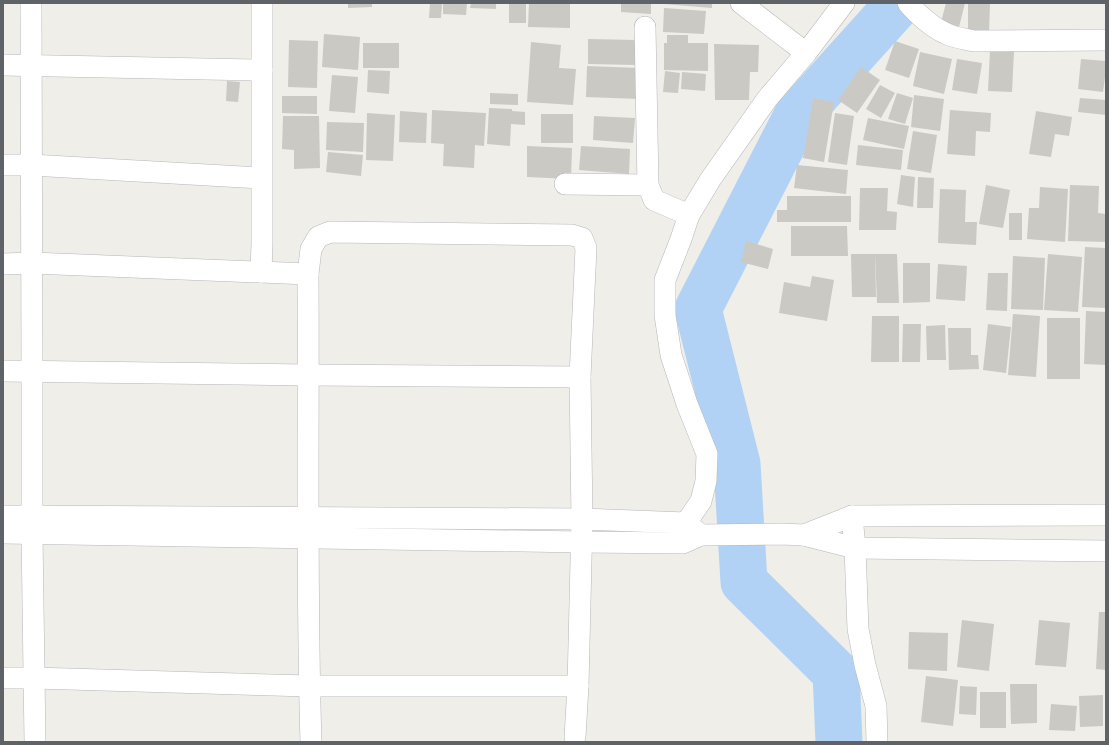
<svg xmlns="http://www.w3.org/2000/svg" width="1109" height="745" font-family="Raleway,sans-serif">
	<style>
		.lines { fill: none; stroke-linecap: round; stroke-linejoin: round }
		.river { stroke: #b2d2f5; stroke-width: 47 }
		.building { fill: #cbc9c4 }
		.minor-casing { stroke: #b5b7ba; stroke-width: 22 }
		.minor { stroke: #fff; stroke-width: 21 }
	</style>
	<rect width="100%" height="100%" fill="#efeee8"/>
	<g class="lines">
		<!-- river -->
		<polyline class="river" points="839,742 836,673 744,582 737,464 698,309 797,116 899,3"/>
	</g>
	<!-- building -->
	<g class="building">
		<polygon points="348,3 372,3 372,7 348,8"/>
		<polygon points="430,3 442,3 441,18 429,18"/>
		<polygon points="443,3 467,3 466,15 443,14"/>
		<polygon points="471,3 496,3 496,9 470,8"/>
		<rect x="509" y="3" width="17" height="20"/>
		<polygon points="529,3 570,3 570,28 528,27"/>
		<polygon points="621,3 651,3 651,14 621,12"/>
		<polygon points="664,3 712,3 712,8 664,4"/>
		<polygon points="946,3 965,3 958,31 940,26"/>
		<polygon points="968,3 990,3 989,33 968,33"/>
		<polygon points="664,8 706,11 704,34 663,32"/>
		<polygon points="324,34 360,37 358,70 322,67"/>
		<polygon points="667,35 688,35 688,43 708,43 708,71 664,70 664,43 667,43"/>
		<polygon points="588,39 636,40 636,65 588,64"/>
		<polygon points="289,40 318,41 317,88 288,87"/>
		<polygon points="895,41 919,49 909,78 885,70"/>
		<polygon points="531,42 561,45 559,68 576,69 573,105 527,102"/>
		<rect x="363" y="43" width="36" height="25"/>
		<polygon points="714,44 759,45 758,72 750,72 749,100 715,100"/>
		<polygon points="990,50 1014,51 1012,92 988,91"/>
		<polygon points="920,52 952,59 944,94 913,86"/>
		<polygon points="957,59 982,63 977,94 952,90"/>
		<polygon points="1081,59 1106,61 1106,70 1103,92 1078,89"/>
		<polygon points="587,66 640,68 639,99 586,97"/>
		<polygon points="861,67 880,80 857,113 838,100"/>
		<polygon points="368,70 390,71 389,94 367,92"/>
		<polygon points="665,71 680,73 678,93 663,92"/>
		<polygon points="682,72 706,74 705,91 681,89"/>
		<polygon points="332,75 358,77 355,113 329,111"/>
		<polygon points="227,81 240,82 238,102 226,101"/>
		<polygon points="880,85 895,93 881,118 866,109"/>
		<polygon points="490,93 518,94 518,105 490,104"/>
		<polygon points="897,93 913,98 905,124 888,119"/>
		<polygon points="914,95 944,99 940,131 911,127"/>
		<polygon points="282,96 317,96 317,114 282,113"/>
		<polygon points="813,98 834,102 824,162 803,158"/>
		<polygon points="1080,98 1106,100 1106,115 1078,112"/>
		<polygon points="489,108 512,109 512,111 525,112 525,125 511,124 510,146 487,144"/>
		<polygon points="432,110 486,113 484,146 475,145 474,168 443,166 444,144 431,143"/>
		<polygon points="950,110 991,113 990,132 976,131 975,156 947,154"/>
		<polygon points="400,111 427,113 426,143 399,142"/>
		<polygon points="1036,111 1072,117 1069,136 1055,134 1051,157 1029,154"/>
		<polygon points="367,113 395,115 393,161 366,160"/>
		<polygon points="835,113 854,116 847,165 828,162"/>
		<rect x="541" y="114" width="32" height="29"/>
		<polygon points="283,116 319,116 320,168 294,169 294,150 282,149"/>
		<polygon points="594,116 635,118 633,143 593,140"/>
		<polygon points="868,118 909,126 904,149 863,140"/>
		<polygon points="327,122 364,123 363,152 326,150"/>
		<polygon points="913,131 937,135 931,173 907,169"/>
		<polygon points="858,145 903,150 901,170 856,165"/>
		<polygon points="527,146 572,148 571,179 527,177"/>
		<polygon points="581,146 630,149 629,174 579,170"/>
		<polygon points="328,152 363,155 361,176 326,172"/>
		<polygon points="797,165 848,170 846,194 794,188"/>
		<polygon points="901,175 915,177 913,207 897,204"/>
		<polygon points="918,177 934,178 933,208 917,208"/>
		<polygon points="986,185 1010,190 1003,228 979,224"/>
		<polygon points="1070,185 1099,186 1098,213 1106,214 1106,242 1068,241"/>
		<polygon points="1040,187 1068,189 1065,242 1027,239 1029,208 1039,208"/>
		<polygon points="860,188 888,188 887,211 897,212 896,230 859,230"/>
		<polygon points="940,189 966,190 965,222 977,222 976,245 938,243"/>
		<polygon points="787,196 851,196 851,222 777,222 777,210 787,210"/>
		<rect x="1009" y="213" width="13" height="27"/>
		<polygon points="791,226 847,226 848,256 791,256"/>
		<polygon points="746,241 773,249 768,269 741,262"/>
		<polygon points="1085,247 1106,248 1106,308 1082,307"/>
		<polygon points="851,254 875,254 876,297 852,297"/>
		<polygon points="875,254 897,254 899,303 877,303"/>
		<polygon points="1048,254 1082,257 1078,312 1044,310"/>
		<polygon points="1013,256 1045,258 1043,310 1011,309"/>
		<polygon points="903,263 930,263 930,302 903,303"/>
		<polygon points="938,264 967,266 965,301 936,299"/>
		<polygon points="988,273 1008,273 1007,311 986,310"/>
		<polygon points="812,276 834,280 827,321 779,313 784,282 810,287"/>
		<polygon points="1086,311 1106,312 1106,365 1084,364"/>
		<polygon points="1013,314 1040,316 1036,377 1008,375"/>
		<polygon points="872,316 899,316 899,362 871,362"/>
		<rect x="1047" y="318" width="33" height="61"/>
		<polygon points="903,324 921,324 920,362 902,362"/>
		<polygon points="988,324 1011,327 1006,373 983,370"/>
		<polygon points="945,325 946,360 927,360 926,326"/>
		<polygon points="948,328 971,328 971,355 978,355 979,369 949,370"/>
		<polygon points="1099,612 1106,612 1106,670 1096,669"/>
		<polygon points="962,620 994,624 989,671 957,667"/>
		<polygon points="1039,620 1070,623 1066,667 1035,665"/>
		<polygon points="909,632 948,633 947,671 908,669"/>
		<polygon points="926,676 958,680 953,726 921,722"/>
		<polygon points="1010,684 1037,684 1037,723 1011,724"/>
		<polygon points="960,686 977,687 976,715 959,714"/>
		<rect x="980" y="692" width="26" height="36"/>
		<polygon points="1103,695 1103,726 1080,727 1079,696"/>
		<polygon points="1051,704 1077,706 1075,731 1049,730"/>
	</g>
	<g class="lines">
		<defs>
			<g id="minor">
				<polyline points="31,3 32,371 32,533 35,742"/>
				<polyline points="741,3 806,53"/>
				<path d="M908 3C916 13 933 28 945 33 954 38 965 39 975 41L1106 40"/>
				<polyline points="645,27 648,185 654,200 689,215"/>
				<polyline points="3,65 262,70"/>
				<polyline points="3,165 31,165 261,178"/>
				<polyline points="565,184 648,185"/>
				<polyline points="3,264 32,263 308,274"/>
				<polyline points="261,272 262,244 262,3"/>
				<polyline points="3,371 308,375 580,377"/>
				<polyline points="3,516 582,519 686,523 701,535"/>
				<polyline points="852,516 855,548 858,629 865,665 876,706 877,742"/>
				<polyline points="3,533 581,542 683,543 701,535 782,534 804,535 855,548 1106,551"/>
				<polyline points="804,535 852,516 1106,515"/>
				<polyline points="684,536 686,523 701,501 706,481 707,454 687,404 671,355 665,315 665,280 681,239 689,215 710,180 767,99 806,53 844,3"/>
				<polyline points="3,678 34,678 309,686 578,686"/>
				<path d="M311 742C306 586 309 430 308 274L311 249 318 237 330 232 572 235 582 238 586 248 580 377 582 519 578 686 575 737"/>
			</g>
		</defs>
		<!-- minor casing -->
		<use href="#minor" class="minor-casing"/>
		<!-- minor -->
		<use href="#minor" class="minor"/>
	</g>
	<!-- border -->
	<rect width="1109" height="745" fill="none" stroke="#5f6266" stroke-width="8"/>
</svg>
